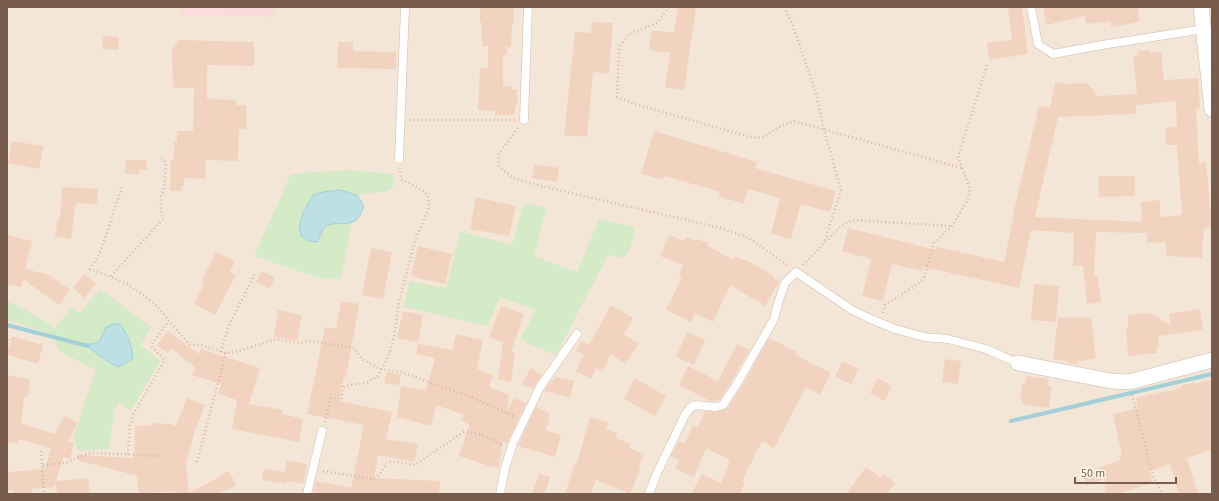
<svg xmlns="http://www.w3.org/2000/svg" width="1219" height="501" font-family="'Source Sans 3',sans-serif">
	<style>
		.residential { fill: #f4e6d7 }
		.medical { fill: #fadcdf }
		.green { fill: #d5eac6 }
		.water { fill: #bce0e6; stroke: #a3d0d8 }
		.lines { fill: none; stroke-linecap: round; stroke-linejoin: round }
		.stream { stroke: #a3d0d8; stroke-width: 4 }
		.building { fill: #f1d3c0; fill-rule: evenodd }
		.lane-casing { stroke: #cebcae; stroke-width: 9 }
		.street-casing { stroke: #cebcae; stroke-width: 16 }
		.path { stroke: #d7b7a3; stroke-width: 2.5; stroke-dasharray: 1 3; stroke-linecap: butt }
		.lane { stroke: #fff; stroke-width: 8 }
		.street { stroke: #fff; stroke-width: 15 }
	</style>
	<rect width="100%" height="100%" fill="#fcf4e8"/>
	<!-- residential -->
	<rect class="residential" x="7" y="7" width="1205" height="487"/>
	<!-- medical -->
	<polygon class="medical" points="181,7 274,7 274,17 181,15"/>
	<!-- green -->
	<g class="green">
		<path d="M347 170 393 174V187L387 191 357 195 339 190 321 237C329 218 336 226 352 223L341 279 319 278 254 256 291 174Z"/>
		<polygon points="524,203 546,208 534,256 577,272 599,219 635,227 631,246 624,258 608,255 556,355 528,344 521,338 536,310 500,297 487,326 403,307 410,281 446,288 460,231 512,245"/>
		<polygon points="100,289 151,327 141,345 160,361 131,411 119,402 114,411 109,449 77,451 74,435 96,370 59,351 55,342 54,335 7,320 7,301 21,307 55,328 72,307 80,313"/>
	</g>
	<!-- water -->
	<g class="water">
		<path d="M339 190 357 195 364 206C362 210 361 215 358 218 349 229 335 219 325 227 322 230 320 238 317 242L309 241 301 236 299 227 303 213 313 195 323 192Z"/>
		<path d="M114 324H120C128 335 132 345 133 359L118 367 107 361 84 344H93L100 341 106 327Z"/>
	</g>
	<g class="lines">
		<!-- stream -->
		<g class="stream">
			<polyline points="7,325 88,346"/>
			<polyline points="1011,421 1212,374"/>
		</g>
	</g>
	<!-- building -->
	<g class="building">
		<polygon points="480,7 514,7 514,23 512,23 511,47 507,47 507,55 503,55 503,86 511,86 511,89 517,89 517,105 515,105 515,115 495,115 495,111 478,110 480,68 488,68 488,46 482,46 482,23 480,22"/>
		<polygon points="678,7 696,7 684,90 665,87 670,53 649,50 652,30 674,33"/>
		<polygon points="1008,7 1022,7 1028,54 989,60 987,43 1012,40"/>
		<polygon points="1043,7 1138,7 1139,22 1111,27 1111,21 1086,24 1085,16 1046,25"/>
		<polygon points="592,22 613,23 609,74 593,72 587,137 564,135 575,32 591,33"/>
		<polygon points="103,36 119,37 118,50 102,49"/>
		<polygon points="179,40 254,42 254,66 208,65 207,67 207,99 236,100 236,105 246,105 246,129 239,129 238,161 206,160 205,179 184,178 184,186 182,186 182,191 170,191 171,159 174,159 174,142 177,142 177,131 193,131 194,88 173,88 172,48"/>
		<polygon points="338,42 353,42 353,51 396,52 396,69 337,68"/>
		<path d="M1150 50V53L1161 52 1164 80 1198 78 1200 108 1196 109 1199 163 1206 162 1212 227 1204 228 1202 258 1166 256V242L1147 243V233L1096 232 1094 277H1098L1101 302 1087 304 1083 266H1073L1074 233 1031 230 1019 288 923 267 922 271 892 264 883 301 862 296 871 259 842 251 848 228 937 250 938 247 1004 262 1014 214H1013L1039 106 1050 108 1055 82 1065 84 1087 83 1098 96 1137 94 1133 56 1138 55V51ZM1176 101 1177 127 1165 128 1166 145H1177L1182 215 1160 217V200L1141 202 1142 222 1035 217 1058 117 1136 114V105Z"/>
		<polygon points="654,131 757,162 755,168 836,191 830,212 801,204 791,239 771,234 780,198 748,189 744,204 718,196 720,192 665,176 663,180 641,174"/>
		<polygon points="12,141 43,146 39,169 8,163"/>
		<polygon points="125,160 147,160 147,170 139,170 139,174 125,174"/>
		<polygon points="534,164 559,168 556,182 532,178"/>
		<polygon points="1099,176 1135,176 1135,196 1099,197"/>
		<polygon points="62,187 98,189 97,204 76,203 71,239 55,237 58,218 60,218"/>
		<polygon points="476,197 516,206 509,236 470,229"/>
		<polygon points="7,235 32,241 25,269 49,275 70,290 59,305 23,279 21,287 7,284"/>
		<polygon points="669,235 684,241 686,237 695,241 696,239 709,243 708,246 733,260 735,256 743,260 744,259 774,276 773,278 780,281 765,306 730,285 713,322 695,313 691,322 666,310 682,277 679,276 683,265 660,256"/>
		<polygon points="418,246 452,254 445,284 411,276"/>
		<polygon points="371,248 392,252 383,299 362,295"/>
		<polygon points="216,252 235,261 230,272 236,275 215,315 194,304 204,284 201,282"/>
		<polygon points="262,271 275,278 269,289 256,282"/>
		<polygon points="84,274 96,283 85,298 73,288"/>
		<polygon points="1034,284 1059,286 1056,322 1031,320"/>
		<polygon points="341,301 359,304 346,377 344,376 339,401 392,412 386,439 418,444 414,462 378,455 374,478 440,481 439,494 313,494 316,481 351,488 364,425 307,414 325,327 336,329"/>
		<polygon points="611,305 633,318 624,334 639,344 625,364 611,354 602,372 596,368 591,379 576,371 584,354 576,351 581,341 589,345"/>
		<polygon points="501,306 524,314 511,352 515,353 511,382 498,379 503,342 489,337"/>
		<polygon points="1200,309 1203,330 1158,336 1159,347 1156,347 1157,353 1128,356 1126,328 1128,328 1128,315 1151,313 1171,326 1169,314"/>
		<polygon points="278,310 302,315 297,341 274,337"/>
		<polygon points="403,311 423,315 418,342 397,338"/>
		<polygon points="1091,317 1096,359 1078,361 1078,364 1067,363 1067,361 1053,359 1058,318"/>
		<polygon points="168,331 199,354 201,349 260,368 249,404 283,410 282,414 303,419 299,442 232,429 237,400 218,394 221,384 192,375 195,367 172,349 168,353 157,345"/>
		<polygon points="687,332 705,340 694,365 676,357"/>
		<polygon points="456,334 483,340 477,369 493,375 489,387 509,395 507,412 514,398 526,403 507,443 502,442 499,468 487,466 487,465 459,456 469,425 461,420 464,415 436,405 431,426 397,417 401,386 426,390 435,358 416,354 418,344 452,350"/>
		<polygon points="12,336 43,345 38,364 7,355"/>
		<polygon points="769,338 797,352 795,355 831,373 820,395 806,387 774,448 762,441 742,481 745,482 740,494 691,494 702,474 721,483 730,460 706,448 694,477 675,469 679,460 671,456 679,441 685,443 693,425 698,427 705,411 717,412 728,408 743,385"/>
		<polygon points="737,344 750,350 720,400 710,401 679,385 688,366 718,381"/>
		<polygon points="945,359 961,361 958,384 942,382"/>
		<polygon points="842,361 859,369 851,384 835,377"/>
		<polygon points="531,368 542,375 533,388 521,385"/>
		<polygon points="387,372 401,374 399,385 384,383"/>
		<polygon points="7,375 30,379 28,397 24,397 21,424 55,434 64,416 77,423 68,442 74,443 70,459 63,457 56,481 88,478 90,494 57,494 56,483 54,487 32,489 32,494 13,494 13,490 7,490 7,472 45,469 51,448 19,439 18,444 7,442"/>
		<polygon points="1027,376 1049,379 1048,386 1052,386 1049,408 1022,404 1023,399 1020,399 1022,384 1025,384"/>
		<polygon points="555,377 574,381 570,398 544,391 552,380 554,381"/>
		<polygon points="635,378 666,396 655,416 624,399"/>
		<polygon points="878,378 892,386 884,401 870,393"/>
		<polygon points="1212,379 1212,450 1187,458 1198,494 1179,494 1170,464 1149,471 1153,483 1117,494 1106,494 1104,479 1086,486 1083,474 1120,460 1119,456 1122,455 1113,414 1138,408 1136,398 1152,394 1152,395 1181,388 1181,386 1195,382 1196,384"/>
		<polygon points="187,398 205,405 195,431 186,464 189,493 220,477 220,476 228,471 237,485 228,490 227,489 218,494 176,494 176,491 139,494 137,475 130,474 77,460 77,455 134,458 135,426 151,426 151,423 170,424 176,426"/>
		<polygon points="536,407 550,413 547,419 550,420 545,430 561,435 555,457 518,446"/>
		<polygon points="590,417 608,422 606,429 617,433 616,438 631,444 629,448 644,454 638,469 640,469 630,494 596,480 591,494 565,494 575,463 577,463"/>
		<polygon points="287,460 307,464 303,484 287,481 286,484 262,480 264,469 285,472"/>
		<polygon points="866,467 881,478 883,474 895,483 887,494 846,494"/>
		<polygon points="539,474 550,477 545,494 532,494"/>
	</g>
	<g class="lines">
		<defs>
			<g id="lane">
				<polyline points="1031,7 1038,44 1053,54 1102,45 1204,29"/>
				<polyline points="524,120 528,7"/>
				<polyline points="399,159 405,7"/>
				<polyline points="307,494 322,431"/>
				<polyline points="500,494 505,468 513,443 540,387 577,334"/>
				<polyline points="649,494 657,473 685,415 690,408 695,405 716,407 723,405 738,382 774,319 779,300 785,283 796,272 852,310 873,320 895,329 924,337 948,339 986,349 1018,363"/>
			</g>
			<g id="street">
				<polyline points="1201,7 1212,109"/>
				<polyline points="1018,363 1111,381 1129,382 1212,360"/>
			</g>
		</defs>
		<!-- lane casing -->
		<use href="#lane" class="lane-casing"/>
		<!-- street casing -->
		<use href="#street" class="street-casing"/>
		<!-- path -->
		<g class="path">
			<polyline points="669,7 657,23 629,34 619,48 617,97 635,104 750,137 762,138 777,128 794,121 962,168"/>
			<polyline points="784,7 792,23 816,94 824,130 841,190 824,243"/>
			<polyline points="410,120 515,120"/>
			<polyline points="518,128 498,155 499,166 513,178 541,186 721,228 749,238 788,266"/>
			<polyline points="122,187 100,253 90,269 126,283 154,303 190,345 200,345 226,353 239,351 276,339 296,343 312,341 354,348 362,359 369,363 381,369 401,372 471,397 516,417"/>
			<polyline points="803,265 840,227 852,220 952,226"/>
			<polyline points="111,276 163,219 161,212 161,195 164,190 166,164 161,157"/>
			<polyline points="883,313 885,305 918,284 924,277 934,243 952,226 968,200 970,189 958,157 987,65"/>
			<polyline points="7,344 9,338"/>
			<polyline points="221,352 229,325 256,272"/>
			<polyline points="1132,395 1153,476 1162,494"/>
			<polyline points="325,422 331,398 341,400 344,387 349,385 366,383 378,376 389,354 394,337 399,302 415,241 428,210 429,198 424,191 401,179 400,168"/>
			<polyline points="41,451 44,494"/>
			<polyline points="128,454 130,425 133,415 163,363 164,359 152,347 152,344 169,321"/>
			<polyline points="197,462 226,353"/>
			<polyline points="43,465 66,463 83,455 92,453 158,456"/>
			<path d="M323 471 373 479 380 474 387 462 392 461 415 465 463 432C478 431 490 439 503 445"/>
		</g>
		<!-- lane -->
		<use href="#lane" class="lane"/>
		<!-- street -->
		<use href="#street" class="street"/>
	</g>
	<!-- border -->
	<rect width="1219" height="501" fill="none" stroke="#775b4c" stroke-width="16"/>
	<!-- scale -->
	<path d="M1075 477v6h101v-6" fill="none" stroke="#775b4c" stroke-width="2"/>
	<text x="1081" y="477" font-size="12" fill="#775b4c" stroke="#fff8ef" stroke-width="3" paint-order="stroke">50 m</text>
</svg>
